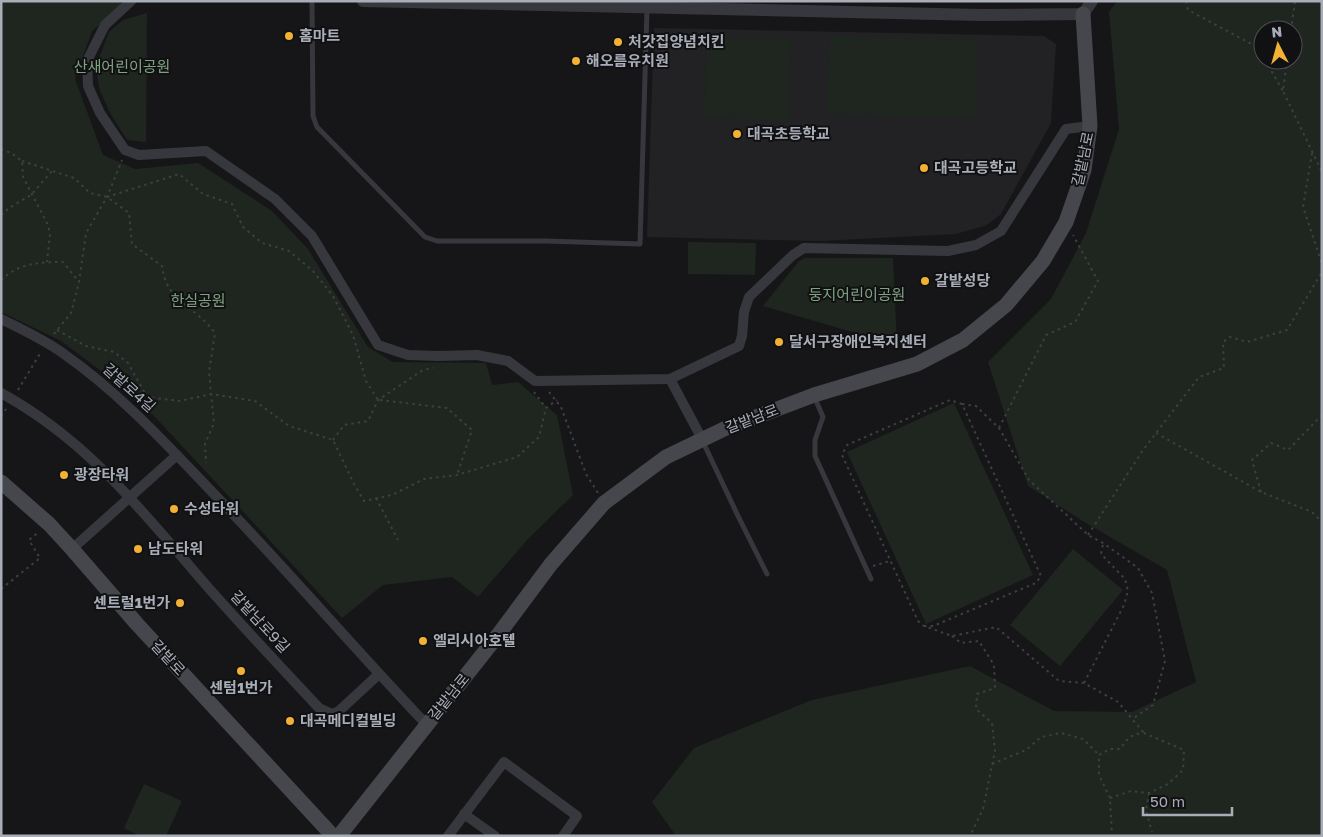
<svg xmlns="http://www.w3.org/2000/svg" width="1323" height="837" font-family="'Golos Text','Noto Sans KR',sans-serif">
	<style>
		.built { fill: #222225 }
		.green { fill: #1e261f; fill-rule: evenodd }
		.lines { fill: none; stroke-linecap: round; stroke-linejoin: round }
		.path { stroke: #3d3f44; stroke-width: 2; stroke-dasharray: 2.5 4; stroke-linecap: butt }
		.service { stroke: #37383d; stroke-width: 5 }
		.minor { stroke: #37383d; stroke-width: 10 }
		.tertiary { stroke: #37383d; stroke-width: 12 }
		.secondary { stroke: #45474d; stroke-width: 15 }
		.poi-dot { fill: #f2b134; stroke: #111113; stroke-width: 2 }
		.labels { text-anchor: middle; stroke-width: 4; stroke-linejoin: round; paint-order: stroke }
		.poi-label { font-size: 15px; font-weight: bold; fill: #a8adb8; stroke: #111113; text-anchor: start }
		.park-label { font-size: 15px; fill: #7fa381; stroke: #111113 }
		.street-label { font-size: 15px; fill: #a8adb8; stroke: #111113 }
	</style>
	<rect width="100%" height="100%" fill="#161618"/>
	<!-- built -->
	<polygon class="built" points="654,28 1044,36 1056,44 1051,123 1001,214 987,225 956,234 821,241 647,237"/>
	<!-- green -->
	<g class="green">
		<polygon points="1,1 120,1 121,8 92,31 75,79 103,155 135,169 198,163 272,211 308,249 368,347 393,362 486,363 492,385 518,382 557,415 573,495 528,539 478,597 452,577 383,585 342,618 155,417 108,376 61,341 1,312"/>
		<path d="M1117 1H1322V836H676L652 802 694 748 812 700 970 666 1054 711 1132 712 1196 682 1167 570 1086 523 1028 486 988 362 1051 299 1086 233 1119 129 1109 12ZM1263 30H1293V60H1263Z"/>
		<polygon points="147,13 146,142 127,140 110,113 99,88 96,66 109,32 123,20"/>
		<polygon points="830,36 977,40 975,117 828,114"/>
		<polygon points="707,37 791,40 788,121 704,118"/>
		<polygon points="688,242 756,243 755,275 688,274"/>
		<polygon points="805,258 893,258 897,345 763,306 799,261"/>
		<polygon points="954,403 1033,575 926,624 847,452"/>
		<polygon points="1073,549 1123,590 1060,666 1010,625"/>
		<polygon points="144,784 182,801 166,836 140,836 124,828"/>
	</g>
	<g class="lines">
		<!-- path -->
		<g class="path">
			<polyline points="1186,1 1188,10 1257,47 1263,57"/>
			<polyline points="1291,30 1295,1"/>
			<polyline points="1265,60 1283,91"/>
			<polyline points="1287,60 1283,91 1322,172"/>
			<polyline points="1,149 11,153 22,161 23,177 48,225 50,234 47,262"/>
			<polyline points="1312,153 1303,207 1322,264"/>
			<path d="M22 161 74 178 90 193 107 197 129 213 132 244 162 266C167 304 195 305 215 333L209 372 214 423 205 444 206 463"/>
			<polyline points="107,197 179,174 203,194 232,204 243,227 262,243 289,251 313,271 333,296 353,335 366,381 378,400"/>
			<polyline points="1,215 9,208 31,195 52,171"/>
			<path d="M1 280C19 263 39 262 63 262L79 282"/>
			<polyline points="57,330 86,346 114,352 128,363 147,397 179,401 212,394 255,401 289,426 333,440 354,484 364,501 392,495 424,479 457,475 517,457 539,437 546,408 557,400"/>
			<polyline points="54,334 71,313 79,282 86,233 107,197 122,160"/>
			<polyline points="18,390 41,352"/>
			<polyline points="534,392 546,408"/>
			<polyline points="549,392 561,407 586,474 598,493"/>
			<polyline points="380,400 447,408 472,430 457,475"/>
			<polyline points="962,404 976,406 999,428 1029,480 1088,535 1103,543 1138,568 1152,593 1165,661 1153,705 1132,719"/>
			<polyline points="1,416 6,409"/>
			<polyline points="999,428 1046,335 1075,322 1098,281 1073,235"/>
			<polyline points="1156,433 1261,492 1312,512 1322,522"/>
			<polyline points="333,440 344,425 368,421 378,400 423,370 433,368"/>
			<polyline points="1261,492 1252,460 1271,443 1288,450 1322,415"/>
			<polyline points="376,498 398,540"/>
			<polyline points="1088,535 1143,450 1199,377 1224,368 1223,342 1230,337 1247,342 1287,330 1322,272"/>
			<polyline points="873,566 890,561"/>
			<polyline points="1,589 40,558 29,540 39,532"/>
			<polyline points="924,626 933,626 1036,583 1041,576 962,404 950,400 847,445 842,455 918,621 924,626 952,636 996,627 1059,681 1084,683 1118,702 1143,732 1129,737 1120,749 1110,749 1099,755 1099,775 1110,798 1112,836"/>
			<polyline points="952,636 961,643 979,641 994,665 995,688 977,694 976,709 992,723 995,751 983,809 970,836"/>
			<polyline points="1084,683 1124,605 1128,591 1125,579 1101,554 1103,544"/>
			<polyline points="992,764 1026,750 1041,737 1061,733 1083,739 1099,755"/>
			<polyline points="1149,793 1146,810 1152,832"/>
			<polyline points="1110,798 1131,791 1149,793 1168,784 1183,770 1184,750 1144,733"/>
		</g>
		<!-- service -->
		<g class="service">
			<polyline points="312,1 313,116 317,127 425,237 437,241 545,241 640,244 647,9"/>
			<polyline points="814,396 823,417 815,440 815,456 871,579"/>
			<polyline points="703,442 739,518 767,574"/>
		</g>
		<!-- minor -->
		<g class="minor">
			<polyline points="131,1 105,25 87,61 88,86 100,113 125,150 139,155 206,151 275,199 312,236 378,345 408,355 438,356 477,355 508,361 535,381 670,379 739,346 742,336 744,312 749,297 793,255 804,248 948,251 976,245 1001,231 1066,129 1090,126"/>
			<path d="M1 319C23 330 45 340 64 354 121 394 168 446 216 496 288 571 355 649 427 725"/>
			<polyline points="670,379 702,439"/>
			<path d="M1 393C85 439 138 506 199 577 238 622 279 665 319 708L332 714 339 711 379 674"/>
			<polyline points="72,549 177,455"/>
			<polyline points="464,814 495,836"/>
			<polyline points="448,836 504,762 577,816 563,836"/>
		</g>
		<!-- tertiary -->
		<polyline class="tertiary" points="363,1 981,15 1083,14 1092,1"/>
		<!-- secondary -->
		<g class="secondary">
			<polyline points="1,482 49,524 72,549 137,624 333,836"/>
			<polyline points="339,836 498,635 551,564 604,503 666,457 724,429 814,395 917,364 963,340 1006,305 1043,261 1066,222 1084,170 1090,126 1083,14"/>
		</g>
	</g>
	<!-- markers -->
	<g class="poi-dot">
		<circle cx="289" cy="36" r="5"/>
		<circle cx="618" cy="42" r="5"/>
		<circle cx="576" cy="61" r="5"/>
		<circle cx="737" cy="134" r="5"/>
		<circle cx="924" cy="168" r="5"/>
		<circle cx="925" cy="281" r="5"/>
		<circle cx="779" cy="342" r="5"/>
		<circle cx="64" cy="475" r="5"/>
		<circle cx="174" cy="509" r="5"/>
		<circle cx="138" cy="549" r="5"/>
		<circle cx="180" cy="603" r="5"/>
		<circle cx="423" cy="641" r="5"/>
		<circle cx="241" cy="671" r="5"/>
		<circle cx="290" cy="721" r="5"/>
	</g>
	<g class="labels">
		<!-- poi labels -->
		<g class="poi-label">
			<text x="299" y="41">홈마트</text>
			<text x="628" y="47">처갓집양념치킨</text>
			<text x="586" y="66">해오름유치원</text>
			<text x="747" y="139">대곡초등학교</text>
			<text x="934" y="173">대곡고등학교</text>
			<text x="935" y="286">갈밭성당</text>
			<text x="789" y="347">달서구장애인복지센터</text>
			<text x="74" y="480">광장타워</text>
			<text x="184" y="514">수성타워</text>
			<text x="148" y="554">남도타워</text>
			<text x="170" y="608" text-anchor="end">센트럴1번가</text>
			<text x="433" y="646">엘리시아호텔</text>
			<text x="241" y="693" text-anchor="middle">센텀1번가</text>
			<text x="300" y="726">대곡메디컬빌딩</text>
		</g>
		<!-- park labels -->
		<g class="park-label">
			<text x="122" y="72">산새어린이공원</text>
			<text x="857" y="300">둥지어린이공원</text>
			<text x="198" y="306">한실공원</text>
		</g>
		<!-- street labels -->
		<g class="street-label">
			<text transform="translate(1083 159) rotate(-78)" y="5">갈밭남로</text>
			<text transform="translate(129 388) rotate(42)" y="5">갈밭로4길</text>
			<text transform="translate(752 419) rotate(-21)" y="5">갈밭남로</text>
			<text transform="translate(260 622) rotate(47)" y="5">갈밭남로9길</text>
			<text transform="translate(168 658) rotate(47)" y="5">갈밭로</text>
			<text transform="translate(449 697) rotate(-51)" y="5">갈밭남로</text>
		</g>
	</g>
	<!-- border -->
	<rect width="1323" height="837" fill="none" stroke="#a8adb8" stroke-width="5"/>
	<!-- north arrow -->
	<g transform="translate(1278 45) rotate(354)"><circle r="24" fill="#111113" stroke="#4d4f55"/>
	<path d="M0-4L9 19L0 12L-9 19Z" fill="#f2b134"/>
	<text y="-8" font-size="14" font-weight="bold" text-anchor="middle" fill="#a8adb8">N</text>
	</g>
	<!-- scale -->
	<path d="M1143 807v8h89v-8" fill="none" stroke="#a8adb8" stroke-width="2.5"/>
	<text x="1150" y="807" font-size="15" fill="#a8adb8" stroke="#111113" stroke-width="4" paint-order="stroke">50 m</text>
</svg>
